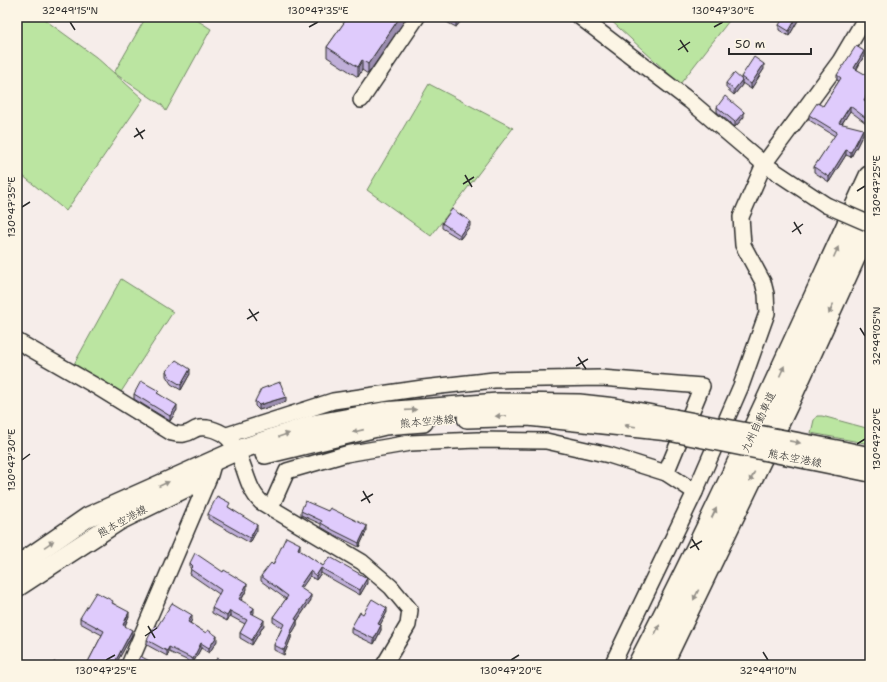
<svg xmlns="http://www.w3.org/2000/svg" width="887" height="682" font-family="'Shantell Sans','Klee One',sans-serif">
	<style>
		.green { fill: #bbe5a1; stroke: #738866 }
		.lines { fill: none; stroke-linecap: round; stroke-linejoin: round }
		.minor-casing { stroke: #2b2b2b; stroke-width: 18 }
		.major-casing { stroke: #2b2b2b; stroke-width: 22 }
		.highway-casing { stroke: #2b2b2b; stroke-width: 25 }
		.minor { stroke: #fcf5e5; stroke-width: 15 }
		.major { stroke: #fcf5e5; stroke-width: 19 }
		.highway { stroke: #fcf5e5; stroke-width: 22 }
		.minor-bridge-casing { stroke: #2b2b2b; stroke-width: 18; stroke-linecap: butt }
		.major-bridge-casing { stroke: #2b2b2b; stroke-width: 22; stroke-linecap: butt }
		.minor-bridge { stroke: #fcf5e5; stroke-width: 15 }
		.major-bridge { stroke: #fcf5e5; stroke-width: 19 }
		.wall { fill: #c0afd9; stroke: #2b2b2b }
		.shaded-wall { fill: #9c8eb0; stroke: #2b2b2b }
		.building { fill: #dfcbfc; stroke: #2b2b2b }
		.oneway { fill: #949088 }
		.ticks { fill: none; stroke: #2b2b2b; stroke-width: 1.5 }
		.labels { text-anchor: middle; stroke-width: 3; stroke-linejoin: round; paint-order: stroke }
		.street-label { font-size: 11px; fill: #2b2b2b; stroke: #fcf5e5 }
		.neatline { fill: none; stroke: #2b2b2b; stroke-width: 1.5 }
		.ticks-label { font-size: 10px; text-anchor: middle; fill: #2b2b2b }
	</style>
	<rect width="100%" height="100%" fill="#f6edea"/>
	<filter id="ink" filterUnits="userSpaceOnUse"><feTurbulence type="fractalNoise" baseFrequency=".025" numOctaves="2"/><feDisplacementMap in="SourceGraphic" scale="8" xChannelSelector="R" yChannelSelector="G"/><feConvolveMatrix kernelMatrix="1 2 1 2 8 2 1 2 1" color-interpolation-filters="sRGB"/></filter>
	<g filter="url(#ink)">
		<!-- green -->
		<g class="green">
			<polygon points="17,17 41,17 96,57 143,99 66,211 17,171"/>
			<polygon points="146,17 192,17 211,29 166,111 162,105 114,73"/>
			<polygon points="607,17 732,17 680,84"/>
			<polygon points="429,84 513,128 431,236 367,190"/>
			<polygon points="121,279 173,312 121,392 74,364"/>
			<polygon points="817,416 822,416 870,429 870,444 811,433 814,420"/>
		</g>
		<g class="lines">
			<defs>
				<g id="minor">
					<polyline points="580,17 690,101 764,164 826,205"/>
					<polyline points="361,100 417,17"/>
					<path d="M17 341 99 388 172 433C176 434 180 435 184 434 194 433 193 426 207 428 248 435 238 480 261 502L362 562 391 587 410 610 408 625 384 665"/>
					<polyline points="227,435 333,401 423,388 494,380 601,378 702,386 666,473"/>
					<polyline points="271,507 287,471 346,454 410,443 477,440 546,441 609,455 666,473 695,492"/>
					<polyline points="129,665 210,475 214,461"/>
					<polyline points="612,665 695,492 741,386 767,313 766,294 763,282 743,245 741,217 764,164 840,61 866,17"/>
				</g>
				<g id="major">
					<polyline points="467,418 528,416 669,431"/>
					<polyline points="842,451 870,457"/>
					<polyline points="265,454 385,425 423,422"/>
					<polyline points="836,465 870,472"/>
					<polyline points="17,566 88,517 238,450 312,425 383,412 498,403 579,404 615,408 674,419"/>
					<polyline points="17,587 118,521 195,483"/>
				</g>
				<g id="highway">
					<path d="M639 665C722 505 795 340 870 177"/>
					<polyline points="661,665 787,404 870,222"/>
				</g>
			</defs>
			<!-- minor casing -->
			<use href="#minor" class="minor-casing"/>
			<!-- major casing -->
			<use href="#major" class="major-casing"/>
			<!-- highway casing -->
			<use href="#highway" class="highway-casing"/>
			<!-- minor -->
			<use href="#minor" class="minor"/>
			<!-- major -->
			<use href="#major" class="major"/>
			<!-- highway -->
			<use href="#highway" class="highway"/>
			<defs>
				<polyline id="minor-bridge" points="826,205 870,224"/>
				<g id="major-bridge">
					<polyline points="674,419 842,451"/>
					<polyline points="669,431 836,465"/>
				</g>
			</defs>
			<!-- minor-bridge casing -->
			<use href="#minor-bridge" class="minor-bridge-casing"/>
			<!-- major-bridge casing -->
			<use href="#major-bridge" class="major-bridge-casing"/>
			<!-- minor-bridge -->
			<use href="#minor-bridge" class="minor-bridge"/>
			<!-- major-bridge -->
			<use href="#major-bridge" class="major-bridge"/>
		</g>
		<!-- wall -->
		<g class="wall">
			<polygon points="348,17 407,17 368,74 362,70 358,77 327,57 327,47"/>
			<polygon points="437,17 464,17 456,27"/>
			<polygon points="800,17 789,36 779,30 779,25"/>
			<polygon points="864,56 857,69 866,102 870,105 870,117 866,123 850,111 842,124 863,134 857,146 851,157 846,155 829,182 814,172 814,167 835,136 809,120 809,115 823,106 839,81 837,80 837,75"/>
			<polygon points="764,69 751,89 742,83 742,85 734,95 726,88 726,83 741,79 741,77"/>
			<polygon points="717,107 744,117 735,127 717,112"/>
			<polygon points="442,223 470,226 460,239 442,228"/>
			<polygon points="166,371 190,374 181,390 171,384 166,376"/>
			<polygon points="134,394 159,394 177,410 170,421 134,399"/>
			<polygon points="255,401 286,402 259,410 255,406"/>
			<polygon points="230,508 257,530 250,543 208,519 208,514"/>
			<polygon points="301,511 328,511 367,530 359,547 333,534 321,527 321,524 301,515"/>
			<polygon points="300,549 299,550 323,566 367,583 360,595 321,573 316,580 310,576 301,588 311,600 297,621 297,625 291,635 291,638 284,655 274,650 274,645 282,628 273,622 273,617 286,599 261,581 261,576 273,565"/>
			<polygon points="190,563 247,589 241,601 254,613 253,614 264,625 252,645 240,638 240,633 245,624 230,616 227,621 212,613 212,608 219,594 190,574 191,569 190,568"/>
			<polygon points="113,603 129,616 125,626 132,635 117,662 117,665 87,665 87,664 102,635 80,623 80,618"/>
			<polygon points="387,612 380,625 381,630 374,644 351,633 351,628 363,614"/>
			<polygon points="192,620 190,623 217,641 209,653 201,648 193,663 169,652 167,656 147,645 147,640 157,627"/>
		</g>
		<!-- shaded-wall -->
		<g class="shaded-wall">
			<polygon points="400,17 407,17 368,74 368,64"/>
			<polygon points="457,17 464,17 456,27 456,18"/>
			<polygon points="797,17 800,17 789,36 789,31"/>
			<polygon points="864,51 864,56 854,73 854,68"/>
			<polygon points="362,60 362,70 358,77 358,67"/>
			<polygon points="764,64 764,69 751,89 751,84"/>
			<polygon points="742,80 742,85 734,95 734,90"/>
			<polygon points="870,89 870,94 864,105 864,100"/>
			<polygon points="850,106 850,111 839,128 839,123"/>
			<polygon points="744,112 744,117 735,127 735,122"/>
			<polygon points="870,112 870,117 866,123 866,118"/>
			<polygon points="863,129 863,134 857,146 851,157 851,152"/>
			<polygon points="846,150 846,155 829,182 829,177"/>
			<polygon points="19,179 19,188 17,192 17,182"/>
			<polygon points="470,221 470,226 460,239 460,235"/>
			<polygon points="190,369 190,374 181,390 181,385"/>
			<polygon points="286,397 286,402 259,410 259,405"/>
			<polygon points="177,405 177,410 170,421 170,416"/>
			<polygon points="257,525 257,530 250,543 250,538"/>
			<polygon points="367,526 367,530 359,547 359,543"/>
			<polygon points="300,544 300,549 298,554 298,549"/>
			<polygon points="321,568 321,573 316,580 316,576"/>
			<polygon points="310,571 310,576 299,592 299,587"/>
			<polygon points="367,578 367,583 360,595 360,590"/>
			<polygon points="247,584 247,589 239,604 239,599"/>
			<polygon points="311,595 311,600 297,621 297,625 291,635 291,638 284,655 284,650 295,619"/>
			<polygon points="254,608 254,613 251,617 251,613"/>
			<polygon points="387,608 387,612 378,629 378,624"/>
			<polygon points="230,611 230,616 227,621 227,616"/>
			<polygon points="129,612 129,616 123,630 123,625"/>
			<polygon points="192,615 192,620 188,627 188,622"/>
			<polygon points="264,620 264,625 252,645 252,640"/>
			<polygon points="381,625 381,630 374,644 374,639"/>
			<polygon points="132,630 132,635 117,662 117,665 115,665 116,660"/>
			<polygon points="217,636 217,641 209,653 209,648"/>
			<polygon points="21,643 21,648 17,651 17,646"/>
			<polygon points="201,643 201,648 193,663 193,659"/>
			<polygon points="169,647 169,652 167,656 167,651"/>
		</g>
		<!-- building -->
		<g class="building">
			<polygon points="348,17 400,17 368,64 362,60 358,67 327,47"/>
			<polygon points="784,17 797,17 789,31 779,25"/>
			<polygon points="856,46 864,51 854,68 870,77 870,89 864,100 870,105 870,112 866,118 850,106 839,123 863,129 857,141 851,152 846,150 829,177 814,167 837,132 809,115 817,103 823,106 841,78 837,75"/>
			<polygon points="754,57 764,64 751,84 741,77"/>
			<polygon points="734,73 742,80 734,90 726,83"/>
			<polygon points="725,96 744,112 735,122 717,107"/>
			<polygon points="17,177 19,179 17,182"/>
			<polygon points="452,209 470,221 460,235 442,223"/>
			<polygon points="176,360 190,369 181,385 171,379 166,371"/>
			<polygon points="141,381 159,391 157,393 177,405 170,416 134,394"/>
			<polygon points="280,382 286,397 259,405 255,401 261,389"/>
			<polygon points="217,496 230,503 228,507 257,525 250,538 208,514"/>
			<polygon points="305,501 328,511 330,508 367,526 359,543 333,530 321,523 322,521 301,511"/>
			<polygon points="286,537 300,544 298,549 323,566 330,557 367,578 360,590 321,568 316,576 310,571 299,587 311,595 295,619 297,620 290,633 291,633 284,650 274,645 284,624 273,617 288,596 261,576 271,563 273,565"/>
			<polygon points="195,553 223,572 224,570 247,584 239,599 254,608 251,613 264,620 252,640 240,633 247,620 230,611 227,616 212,608 221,590 190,569 193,566 190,563"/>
			<polygon points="96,592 113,601 112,603 129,612 123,625 132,630 116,660 117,660 115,665 91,665 87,664 104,631 80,618"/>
			<polygon points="372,599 387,608 378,624 381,625 374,639 351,628 360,612 363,614"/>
			<polygon points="172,603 192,615 188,622 206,633 208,630 217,636 209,648 201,643 193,659 169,647 167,651 147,640 155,625 157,627"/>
			<polygon points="17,637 21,643 17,646"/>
			<polygon points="140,656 157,665 136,665"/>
			<polygon points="217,658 231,665 213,665"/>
			<polygon points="335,660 344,665 333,665"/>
			<polygon points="54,662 65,665 53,665"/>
		</g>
		<!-- one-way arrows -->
		<defs><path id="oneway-solid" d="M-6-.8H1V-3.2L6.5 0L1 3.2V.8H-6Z"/></defs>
		<g class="oneway">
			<use href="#oneway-solid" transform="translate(836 252) rotate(-66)"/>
			<use href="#oneway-solid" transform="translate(831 309) rotate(114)"/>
			<use href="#oneway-solid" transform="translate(782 371) rotate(-66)"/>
			<use href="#oneway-solid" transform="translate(411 410) rotate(-4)"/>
			<use href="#oneway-solid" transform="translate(501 416) rotate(178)"/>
			<use href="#oneway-solid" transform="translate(630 426) rotate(-173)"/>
			<use href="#oneway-solid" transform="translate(358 431) rotate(167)"/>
			<use href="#oneway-solid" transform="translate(284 435) rotate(-19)"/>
			<use href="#oneway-solid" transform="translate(795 442) rotate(11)"/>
			<use href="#oneway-solid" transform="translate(752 477) rotate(116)"/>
			<use href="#oneway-solid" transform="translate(164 484) rotate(-24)"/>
			<use href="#oneway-solid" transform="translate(714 513) rotate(-64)"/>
			<use href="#oneway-solid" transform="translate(49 544) rotate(-34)"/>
			<use href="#oneway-solid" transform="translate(696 595) rotate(116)"/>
			<use href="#oneway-solid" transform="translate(657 630) rotate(-63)"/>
		</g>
	</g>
	<!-- ticks -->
	<path class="ticks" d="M70 22 75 30M309 27 318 22M714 27 723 22M680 40 688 52M678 50 690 42M136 128 143 139M134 137 145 130M465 175 472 187M463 184 474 177M857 191 865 186M22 207 30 202M794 222 801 234M792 232 803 224M249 309 257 321M247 319 259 312M860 328 865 336M578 357 586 369M576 366 588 359M857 444 865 439M22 460 30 454M363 491 370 503M361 501 373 494M692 539 699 550M690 548 702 541M148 626 155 638M145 636 157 628M763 652 768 660M106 660 115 655M511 660 519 655"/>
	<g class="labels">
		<!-- street labels -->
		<g class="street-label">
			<text transform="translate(427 421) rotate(-5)" y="4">熊本空港線</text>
			<text transform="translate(758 422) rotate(-65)" y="4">九州自動車道</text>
			<text transform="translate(795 458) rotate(11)" y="4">熊本空港線</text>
			<text transform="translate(122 521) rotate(-29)" y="4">熊本空港線</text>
		</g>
	</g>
	<!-- margin -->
	<rect width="887" height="682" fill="none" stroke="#fcf5e5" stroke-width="44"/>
	<!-- scale -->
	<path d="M729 48v6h82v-6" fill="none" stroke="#2b2b2b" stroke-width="2"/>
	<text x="735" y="48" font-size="12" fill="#2b2b2b" stroke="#fcf5e5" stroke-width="3" paint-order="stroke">50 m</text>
	<rect x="22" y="22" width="843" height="638" class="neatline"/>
	<g class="ticks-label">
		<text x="70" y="14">32°49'15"N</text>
		<text x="318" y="14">130°47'35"E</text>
		<text x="723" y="14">130°47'30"E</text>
		<text transform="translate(876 186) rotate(-90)" y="4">130°47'25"E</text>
		<text transform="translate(11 207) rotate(-90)" y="4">130°47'35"E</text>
		<text transform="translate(876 336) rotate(-90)" y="4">32°49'05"N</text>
		<text transform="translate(876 439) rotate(-90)" y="4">130°47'20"E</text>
		<text transform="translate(11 460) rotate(-90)" y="4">130°47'30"E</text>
		<text x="106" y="674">130°47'25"E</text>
		<text x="511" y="674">130°47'20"E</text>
		<text x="768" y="674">32°49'10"N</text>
	</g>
</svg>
